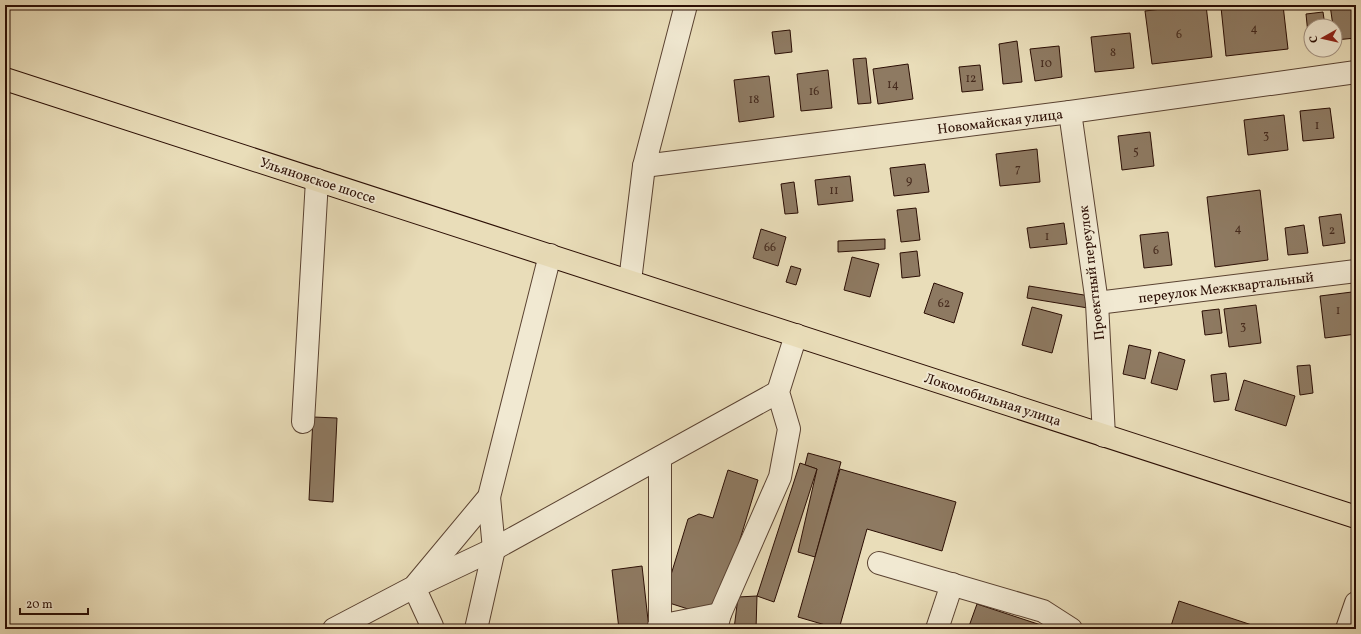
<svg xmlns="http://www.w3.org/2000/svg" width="1361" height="634" font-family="Vollkorn,serif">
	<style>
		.building { fill: #8e7a62; stroke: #2b0e04 }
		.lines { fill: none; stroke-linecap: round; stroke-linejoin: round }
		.minor-casing { stroke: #5a4231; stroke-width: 24 }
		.major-casing { stroke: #2b0e04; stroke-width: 24 }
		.minor { stroke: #f1e9d2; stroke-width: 22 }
		.major { stroke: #e9ddb9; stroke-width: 22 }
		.labels { text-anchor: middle; stroke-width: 4; stroke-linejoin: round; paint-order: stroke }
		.number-label { font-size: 12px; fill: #44291c }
		.street-label { font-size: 14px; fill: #2b0e04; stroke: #f1e9d2 }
	</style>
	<rect width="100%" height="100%" fill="#e9ddb9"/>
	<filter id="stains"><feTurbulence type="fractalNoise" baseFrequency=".005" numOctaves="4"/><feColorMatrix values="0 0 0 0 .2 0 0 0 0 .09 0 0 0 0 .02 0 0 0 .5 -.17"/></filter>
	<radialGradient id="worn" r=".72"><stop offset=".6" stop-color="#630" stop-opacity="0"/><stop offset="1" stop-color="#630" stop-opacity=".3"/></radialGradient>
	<!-- building -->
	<g class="building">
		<polygon points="1195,5 1206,5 1212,57 1152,64 1145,11"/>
		<polygon points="1241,5 1283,5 1288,49 1226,56 1221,7"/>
		<polygon points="1330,5 1356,5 1356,38 1335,40 1335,26 1333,26"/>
		<polygon points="1323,12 1325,26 1311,26 1311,44 1309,44 1306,14"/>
		<polygon points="790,30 792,52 775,54 772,32"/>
		<polygon points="1130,33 1134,68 1095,72 1091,37"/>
		<polygon points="1017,41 1022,82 1003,84 999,44"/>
		<polygon points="1059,46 1062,77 1035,81 1030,49"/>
		<polygon points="866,58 871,103 858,104 853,59"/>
		<polygon points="908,64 913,99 878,104 873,69"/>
		<polygon points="980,65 983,90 962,92 959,67"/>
		<polygon points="828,70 832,108 801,111 797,74"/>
		<polygon points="769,76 774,117 739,122 734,80"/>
		<polygon points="1330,108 1334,138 1303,141 1300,111"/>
		<polygon points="1284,115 1288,150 1248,155 1244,120"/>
		<polygon points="1150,132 1154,166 1122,170 1118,136"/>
		<polygon points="1037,149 1040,182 1000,186 996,154"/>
		<polygon points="925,164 929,192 894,196 890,168"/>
		<polygon points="850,176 853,201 818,205 815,180"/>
		<polygon points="794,182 798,213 785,214 781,184"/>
		<polygon points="1260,190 1268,260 1215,267 1207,197"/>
		<polygon points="916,208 920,240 901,242 897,210"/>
		<polygon points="1341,214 1345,243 1323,246 1319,217"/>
		<polygon points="1064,223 1067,244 1030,248 1027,228"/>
		<polygon points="1304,225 1308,253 1288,255 1285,228"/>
		<polygon points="761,229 786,237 778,266 753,258"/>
		<polygon points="1168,232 1172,265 1144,268 1140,235"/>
		<polygon points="885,239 885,249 838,252 838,241"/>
		<polygon points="917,251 920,276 902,278 900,253"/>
		<polygon points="852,257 879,264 870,297 844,290"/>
		<polygon points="791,266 801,269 796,285 786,282"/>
		<polygon points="934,283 963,293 954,323 924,313"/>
		<polygon points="1029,286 1090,296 1088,308 1027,298"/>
		<polygon points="1352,292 1356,334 1325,338 1320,296"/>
		<polygon points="1256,305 1261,343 1229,347 1224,309"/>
		<polygon points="1032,307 1062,315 1052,353 1022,345"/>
		<polygon points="1219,309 1222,333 1205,335 1202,311"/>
		<polygon points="1129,345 1151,350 1145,379 1123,374"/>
		<polygon points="1159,352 1185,360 1177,390 1151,383"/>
		<polygon points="1310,365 1313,393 1300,395 1297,366"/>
		<polygon points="1226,373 1229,400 1214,402 1211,375"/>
		<polygon points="1244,380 1295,396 1286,426 1235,410"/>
		<polygon points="313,417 337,418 333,502 309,500"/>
		<polygon points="808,453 841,462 815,557 798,552 817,469 805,465"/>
		<polygon points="800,463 817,469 774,602 757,596"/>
		<polygon points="840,469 956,502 942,551 867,529 839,629 798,617"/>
		<polygon points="728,470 758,480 722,599 710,616 663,601 688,519 699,514 713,518"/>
		<polygon points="642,566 649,629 619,629 612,570"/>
		<polygon points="757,596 756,629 734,629 738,597"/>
		<polygon points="1179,601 1264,629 1170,629"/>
		<polygon points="977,604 1053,629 968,629"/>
	</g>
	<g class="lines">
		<defs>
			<g id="minor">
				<polyline points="1070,112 1097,303 1104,436"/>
				<polyline points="644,166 1070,112 1356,72"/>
				<polyline points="630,281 644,166 686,5"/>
				<polyline points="1097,303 1356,271"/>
				<polyline points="303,422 317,180"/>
				<polyline points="879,563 1043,611 1071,629"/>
				<polyline points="659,626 720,614"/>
				<polyline points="334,629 414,587 489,497 550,255"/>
				<polyline points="431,629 432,626 414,587 494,549 778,392"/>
				<polyline points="476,629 494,549 489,497"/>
				<polyline points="660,629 660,458"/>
				<polyline points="716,629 720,614 780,477 789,429 778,392 796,335"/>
				<polyline points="937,629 952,584"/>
				<polyline points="1347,629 1356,603"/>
			</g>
			<polyline id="major" points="5,79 1356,517"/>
		</defs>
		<!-- minor casing -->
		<use href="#minor" class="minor-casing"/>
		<!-- major casing -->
		<use href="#major" class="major-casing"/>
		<!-- minor -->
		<use href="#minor" class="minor"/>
		<!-- major -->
		<use href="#major" class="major"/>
	</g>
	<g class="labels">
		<!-- number labels -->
		<g class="number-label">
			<text x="1254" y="32">4</text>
			<text x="1179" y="38">6</text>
			<text x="1113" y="56">8</text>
			<text x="1046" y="67">10</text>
			<text x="971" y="82">12</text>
			<text x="893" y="88">14</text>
			<text x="814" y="95">16</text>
			<text x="754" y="103">18</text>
			<text x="1317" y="129">1</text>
			<text x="1266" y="139">3</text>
			<text x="1136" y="155">5</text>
			<text x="1018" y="172">7</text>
			<text x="909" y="184">9</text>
			<text x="834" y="194">11</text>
			<text x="1238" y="232">4</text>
			<text x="1332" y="234">2</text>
			<text x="1047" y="240">1</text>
			<text x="770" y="251">66</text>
			<text x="1156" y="254">6</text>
			<text x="944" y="307">62</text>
			<text x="1338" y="314">1</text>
			<text x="1243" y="330">3</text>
		</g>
		<!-- street labels -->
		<g class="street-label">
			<text transform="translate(1000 121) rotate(-7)" y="5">Новомайская улица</text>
			<text transform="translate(318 180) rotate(18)" y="5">Ульяновское шоссе</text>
			<text transform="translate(1091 273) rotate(-97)" y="5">Проектный переулок</text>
			<text transform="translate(1226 287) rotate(-7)" y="5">переулок Межквартальный</text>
			<text transform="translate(993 399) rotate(18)" y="5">Локомобильная улица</text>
		</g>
	</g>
	<!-- margin -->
	<rect width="1361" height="634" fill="none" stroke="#e9ddb9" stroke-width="20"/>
	<rect x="6" y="6" width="1349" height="622" fill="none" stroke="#2b0e04" stroke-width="2"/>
	<rect x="10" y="10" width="1341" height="614" fill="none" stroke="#2b0e04"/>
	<!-- north arrow -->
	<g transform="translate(1323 38) rotate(262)"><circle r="19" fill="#f1e9d2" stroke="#a29180"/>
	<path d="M0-3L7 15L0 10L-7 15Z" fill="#8f2418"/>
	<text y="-6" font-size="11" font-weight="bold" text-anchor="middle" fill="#2b0e04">С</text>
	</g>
	<!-- scale -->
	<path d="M20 608v6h68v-6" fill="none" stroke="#2b0e04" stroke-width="2"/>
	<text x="26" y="608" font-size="12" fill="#2b0e04" stroke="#f1e9d2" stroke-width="3" paint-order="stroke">20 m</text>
	<rect width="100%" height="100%" filter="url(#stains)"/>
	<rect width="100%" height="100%" fill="url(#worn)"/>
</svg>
